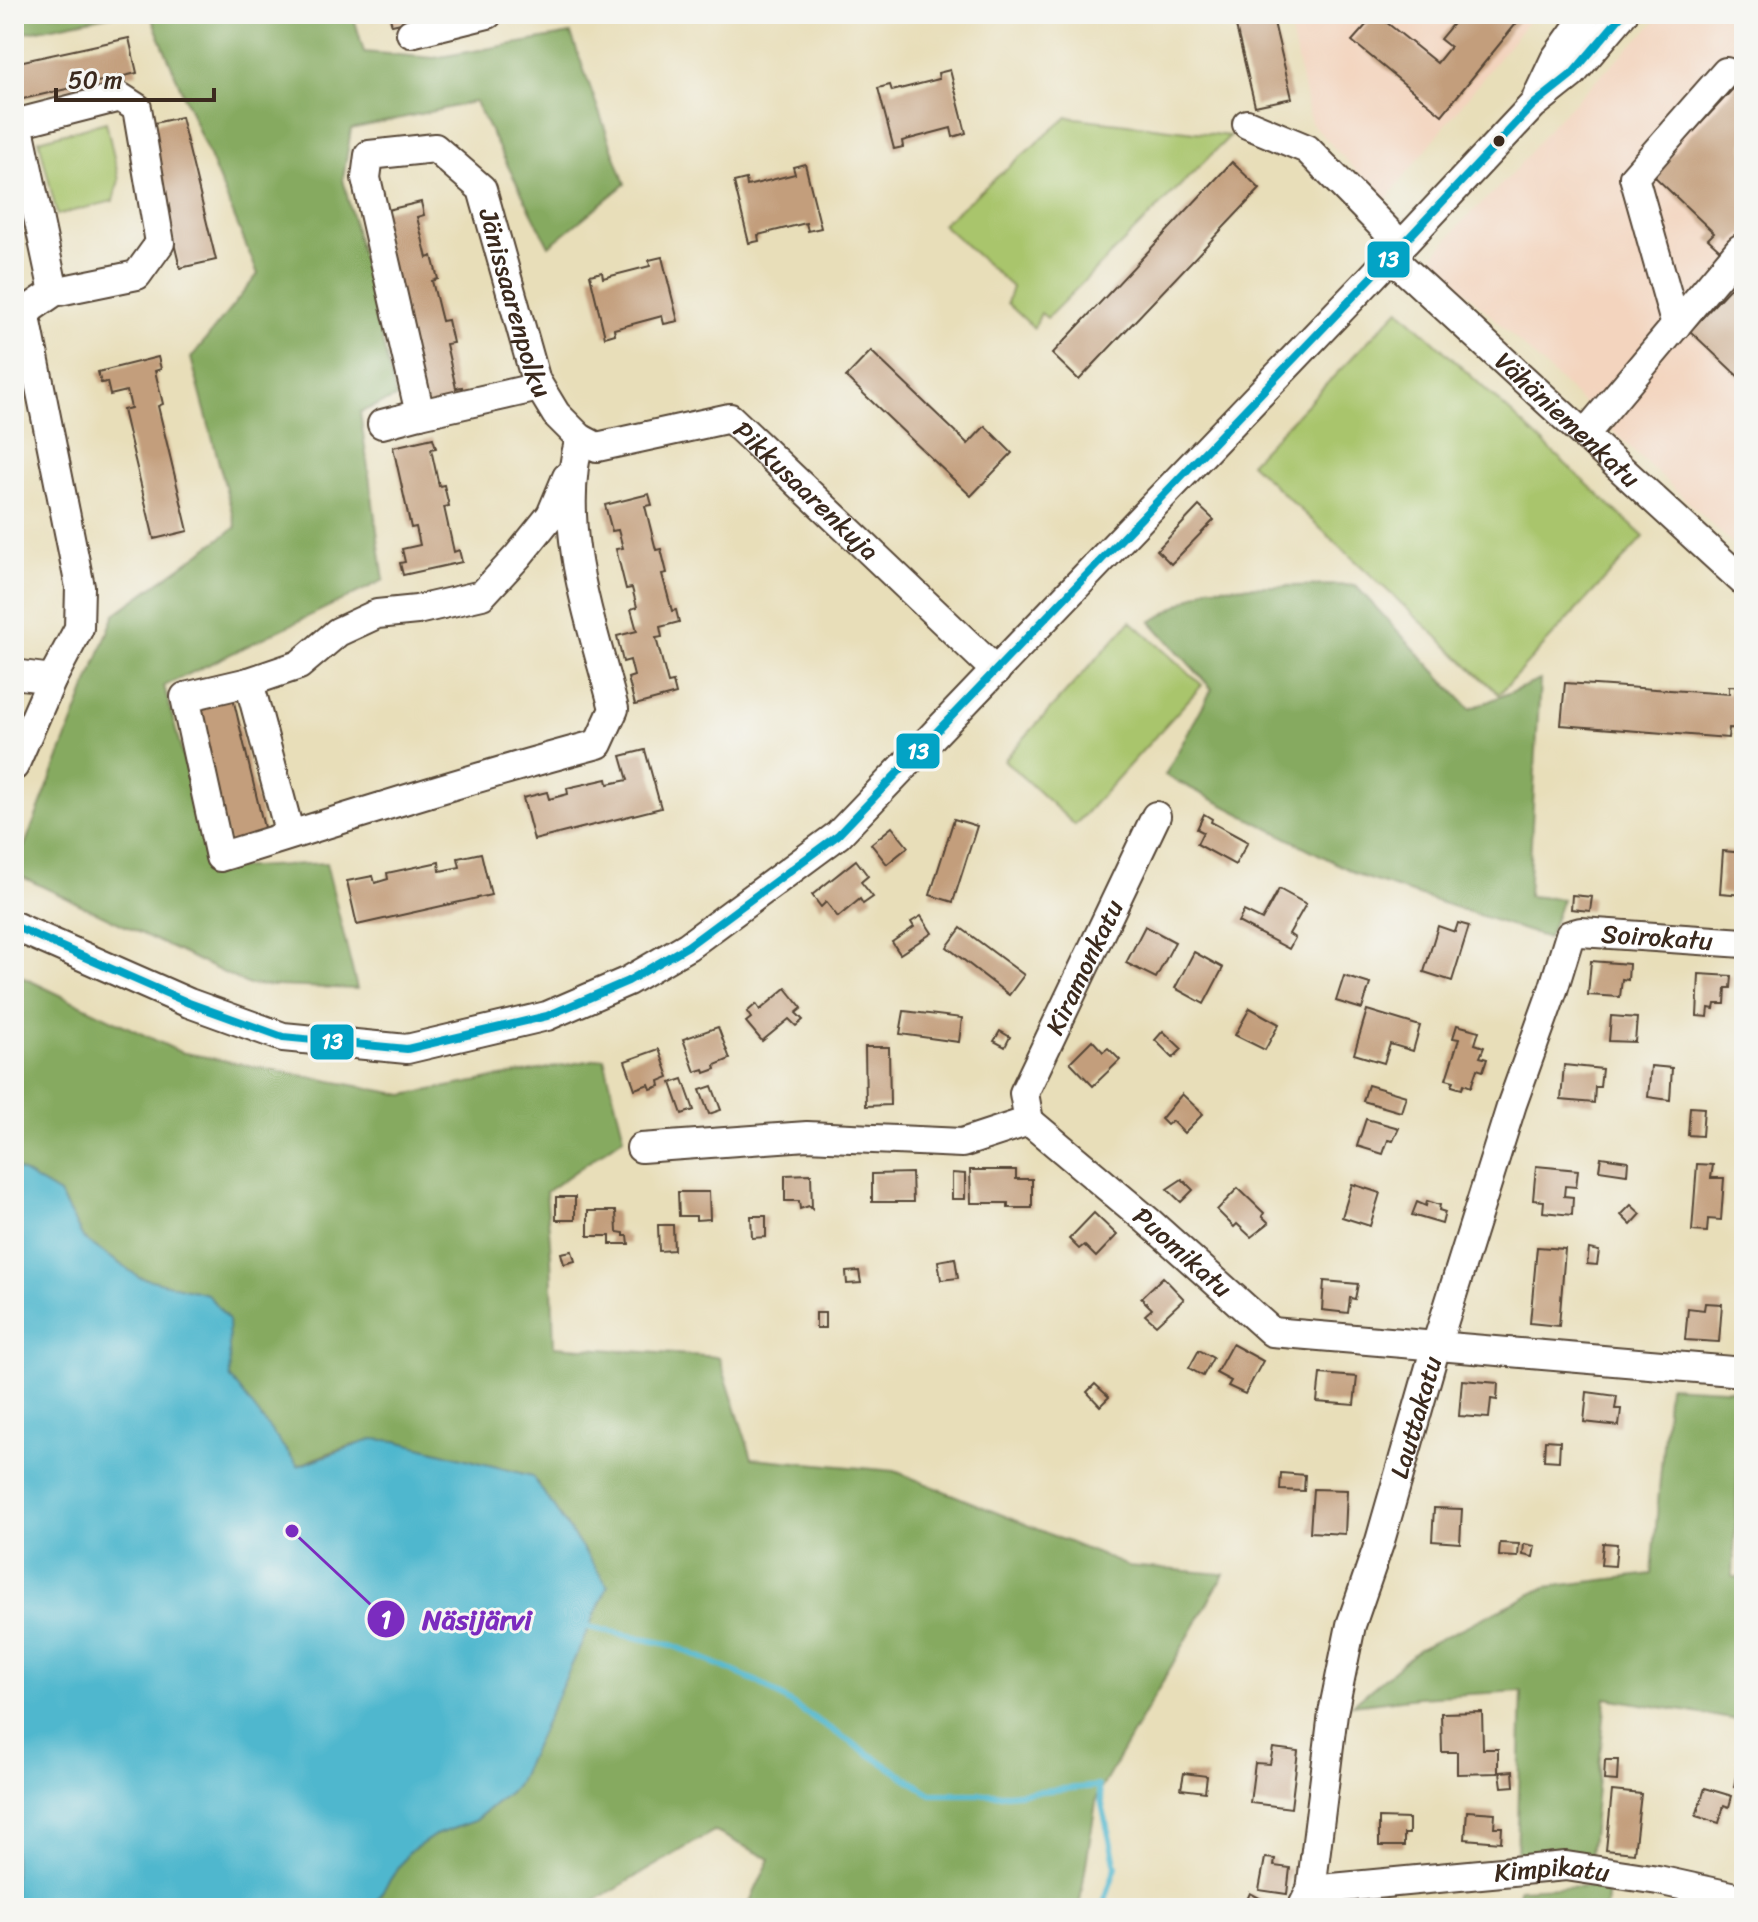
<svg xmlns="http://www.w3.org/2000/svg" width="1758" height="1922" font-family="Sriracha,sans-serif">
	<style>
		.built { fill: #f3d4be }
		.green { fill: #a9c56c; stroke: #727845; stroke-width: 2 }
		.forest { fill: #86aa60; stroke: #606a3f; stroke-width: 2 }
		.water { fill: #50b7ce; stroke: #467076; stroke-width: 2 }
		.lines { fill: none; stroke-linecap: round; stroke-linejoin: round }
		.stream { stroke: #50b7ce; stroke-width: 6 }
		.building { fill: #c39e7c }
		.minor-casing { stroke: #554535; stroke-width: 32 }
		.minor { stroke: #fff; stroke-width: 28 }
		.bus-1-casing { stroke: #f6f6f2; stroke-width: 14 }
		.bus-1 { stroke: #03a3c5; stroke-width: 8 }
		.bus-dot { fill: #3b2a1e; stroke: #f6f6f2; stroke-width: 3 }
		.labels { text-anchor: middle; stroke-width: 6; stroke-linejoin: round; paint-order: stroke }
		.street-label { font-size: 26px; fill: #3b2a1e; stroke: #f6f6f2 }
		.leader { fill: none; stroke: #7b2cbf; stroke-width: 3 }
		.callout-dot { fill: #7b2cbf; stroke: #f6f6f2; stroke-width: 3 }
		.mark-label { font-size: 24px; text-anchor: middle; font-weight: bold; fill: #fff }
		.callout-label { font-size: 28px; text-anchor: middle; font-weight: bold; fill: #7b2cbf; stroke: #f6f6f2; stroke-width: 6; stroke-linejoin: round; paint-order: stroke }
		.line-badge { stroke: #f6f6f2; stroke-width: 3 }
		.badge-label { font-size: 22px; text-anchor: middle; font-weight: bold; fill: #fff }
	</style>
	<rect width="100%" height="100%" fill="#f6f6f2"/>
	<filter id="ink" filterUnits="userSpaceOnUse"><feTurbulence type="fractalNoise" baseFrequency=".0125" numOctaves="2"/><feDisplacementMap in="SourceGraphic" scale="16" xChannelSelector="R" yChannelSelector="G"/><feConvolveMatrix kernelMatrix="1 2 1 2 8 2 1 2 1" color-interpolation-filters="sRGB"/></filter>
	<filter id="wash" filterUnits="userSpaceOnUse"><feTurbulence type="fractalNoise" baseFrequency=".006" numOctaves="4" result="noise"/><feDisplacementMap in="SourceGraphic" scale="32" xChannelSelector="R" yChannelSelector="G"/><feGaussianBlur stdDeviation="1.8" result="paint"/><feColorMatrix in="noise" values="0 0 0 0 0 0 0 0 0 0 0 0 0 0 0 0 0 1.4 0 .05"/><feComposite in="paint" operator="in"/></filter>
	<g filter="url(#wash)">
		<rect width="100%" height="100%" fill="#e8deb9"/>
		<!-- built -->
		<g class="built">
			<polygon points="1287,14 1534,14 1385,201 1311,123"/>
			<polygon points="1663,14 1744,14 1744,555 1431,259 1463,221 1511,175 1554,122"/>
		</g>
		<!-- green -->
		<g class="green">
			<polygon points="1067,117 1230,136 1047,318 1041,313 1034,328 1007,303 1012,287 942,224"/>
			<polygon points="106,122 119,180 113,201 57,215 39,140"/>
			<polygon points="1399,309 1644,537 1499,694 1250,463"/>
			<polygon points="1131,621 1202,685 1075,825 1004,760"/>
		</g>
		<!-- forest -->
		<g class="forest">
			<polygon points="14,14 117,14 14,35"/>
			<polygon points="150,14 353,14 364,52 434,58 571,34 625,184 549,246 475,102 351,129 343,179 396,398 360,412 384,580 164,686 213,869 326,863 357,989 249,985 14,873 115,614 236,527 191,358 258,274"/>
			<polygon points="1355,585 1470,709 1540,680 1528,896 1562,899 1548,938 1363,877 1165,775 1212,689 1151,622 1209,587"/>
			<path d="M14 973 180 1052 404 1095 604 1058 624 1137 546 1192 551 1256 554 1346 719 1357 752 1458 895 1471 1127 1566 1224 1574 1097 1796 1079 1908H747L770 1859 714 1831 582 1908H434L418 1900 376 1903 380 1908H371L408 1853 435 1835 474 1821 516 1786 608 1586 532 1476 396 1441C361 1439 329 1452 298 1466L229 1377 228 1319 207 1295 139 1277 84 1239 59 1194 14 1167Z"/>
			<polygon points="1668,1386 1741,1390 1733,1577 1744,1578 1744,1721 1606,1698 1590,1857 1517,1858 1522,1691 1418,1697 1352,1705 1419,1649 1546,1587 1652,1574"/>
			<polygon points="1608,1885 1606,1908 1518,1908 1519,1889"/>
		</g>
		<!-- water -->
		<polygon class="water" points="14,1167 59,1194 84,1239 139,1277 207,1294 228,1319 230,1377 298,1466 373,1439 396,1441 532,1476 608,1586 516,1786 474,1821 435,1835 408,1853 371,1908 14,1908"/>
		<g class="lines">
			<!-- stream -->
			<polyline class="stream" points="588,1627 672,1645 758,1682 931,1794 1007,1794 1098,1786 1116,1867 1102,1908"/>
		</g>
		<g id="blocks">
			<!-- building -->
			<g class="building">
				<polygon points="389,14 435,14 435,15 392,25"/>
				<polygon points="1233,14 1272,14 1292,98 1255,106"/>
				<polygon points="1376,14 1437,63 1450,47 1440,39 1461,14 1524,14 1442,115 1352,41"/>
				<polygon points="129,38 137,73 14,101 14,63"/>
				<polygon points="950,70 966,133 953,137 951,128 902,141 903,147 894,149 878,88 890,85 892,91 939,79 938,73"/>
				<polygon points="1744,77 1744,232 1733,244 1728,240 1720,250 1708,239 1714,233 1653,175"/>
				<polygon points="181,117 216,260 180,268 146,125"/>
				<polygon points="1232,162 1260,189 1079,380 1052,354"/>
				<polygon points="805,164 821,228 808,231 806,223 758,235 759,241 749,243 734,182 746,179 747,186 795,174 793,167"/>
				<polygon points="421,202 424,215 417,217 427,258 432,256 438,279 432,281 442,321 448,320 453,343 446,344 456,388 462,387 465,399 423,409 379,212"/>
				<polygon points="662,257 678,321 664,324 662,316 614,329 615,334 605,337 590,275 602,272 603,278 650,266 649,260"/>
				<polygon points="1744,273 1744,382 1690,331"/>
				<polygon points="871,351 968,444 985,426 1012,453 971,496 846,377"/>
				<polygon points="158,357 161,369 155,371 163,404 158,406 188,531 154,539 123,410 131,408 127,391 110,395 107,382 101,383 98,372"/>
				<polygon points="433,438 436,448 431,449 439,486 444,485 449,506 444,507 454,552 459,550 462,562 403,575 400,563 405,562 402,549 420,545 416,527 411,528 393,447"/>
				<polygon points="649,494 652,505 645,506 656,550 661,549 667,573 662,574 672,611 676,610 679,622 660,627 662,637 656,638 668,683 673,682 676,694 635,705 628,678 634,676 630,660 623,662 617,636 637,631 631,609 637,607 632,588 626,589 616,549 623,548 618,530 612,531 605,505"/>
				<polygon points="1199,506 1214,520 1171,564 1157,550"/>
				<polygon points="1565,683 1729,694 1729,686 1744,687 1744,729 1729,728 1728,738 1561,725"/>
				<polygon points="232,694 266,836 229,844 194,703"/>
				<polygon points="645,750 661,808 534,840 523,798 547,792 549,799 568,794 567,788 607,779 608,784 628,780 621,756"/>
				<polygon points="1204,814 1212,819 1211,822 1248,842 1235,865 1197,844 1203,832 1197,829"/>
				<polygon points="954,819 977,826 953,902 930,895"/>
				<polygon points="892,827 908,847 887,864 871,844"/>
				<polygon points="1723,851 1744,853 1744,895 1720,893"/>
				<polygon points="481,853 491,895 357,925 347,881 373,876 375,883 388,879 387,873 439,862 440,871 460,867 458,858"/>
				<polygon points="856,860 868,876 861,882 873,897 863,904 860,899 838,917 826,902 821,907 812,895"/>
				<polygon points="1279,889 1306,904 1289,934 1295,938 1289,949 1238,922 1244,911 1262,920"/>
				<polygon points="1572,895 1592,897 1590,911 1571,909"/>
				<polygon points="921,916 932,933 900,954 892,942 914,927 911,922"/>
				<polygon points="1458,923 1469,926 1452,981 1424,972 1438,926 1455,932"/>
				<polygon points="1145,926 1175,942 1156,978 1126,963"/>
				<polygon points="961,928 1024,975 1009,995 947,947"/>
				<polygon points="1194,952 1223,968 1204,1004 1175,988"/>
				<polygon points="1591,961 1629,964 1628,980 1622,979 1620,997 1588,995"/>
				<polygon points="1699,974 1732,976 1731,988 1726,988 1725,1004 1715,1004 1714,1009 1709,1008 1708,1017 1697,1016"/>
				<polygon points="1344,976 1370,984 1362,1009 1336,1001"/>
				<polygon points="786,988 802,1008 796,1013 803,1020 796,1026 789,1019 762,1041 746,1022 751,1018 747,1012 756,1004 760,1010"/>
				<polygon points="1250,1008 1279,1024 1265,1050 1235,1035"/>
				<polygon points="1367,1010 1420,1026 1413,1051 1390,1044 1384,1063 1354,1054"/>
				<polygon points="904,1011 962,1018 959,1042 900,1034"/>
				<polygon points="1611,1016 1637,1018 1635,1042 1609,1041"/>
				<polygon points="1457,1025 1479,1031 1475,1044 1484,1047 1480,1057 1487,1059 1483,1071 1477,1069 1471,1087 1464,1084 1462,1089 1452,1086 1454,1081 1446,1079 1459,1039 1453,1038"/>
				<polygon points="718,1027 730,1059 715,1065 716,1069 705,1073 704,1069 695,1072 683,1039"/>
				<polygon points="1000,1031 1010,1037 1005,1047 994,1041"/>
				<polygon points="1163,1031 1182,1049 1173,1058 1155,1040"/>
				<polygon points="1092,1040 1103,1052 1108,1048 1120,1060 1093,1086 1070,1062"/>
				<polygon points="865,1047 889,1047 890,1105 866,1106"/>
				<polygon points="659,1049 669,1077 659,1081 660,1086 651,1089 649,1084 635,1089 625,1061"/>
				<polygon points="1564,1065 1602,1069 1600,1087 1595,1087 1594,1103 1561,1100"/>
				<polygon points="1651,1066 1672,1068 1670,1100 1648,1097"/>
				<polygon points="683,1079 694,1110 682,1114 671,1083"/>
				<polygon points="1368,1085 1406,1096 1401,1112 1363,1101"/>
				<polygon points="712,1086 721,1110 709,1114 700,1090"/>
				<polygon points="1182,1094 1203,1114 1184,1133 1172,1121 1167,1125 1161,1119"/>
				<polygon points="1690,1107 1704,1108 1702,1136 1688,1135"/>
				<polygon points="1366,1119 1399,1128 1393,1141 1388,1140 1383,1154 1357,1146"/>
				<polygon points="1601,1157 1628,1161 1627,1174 1599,1170"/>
				<polygon points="1697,1164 1713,1165 1711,1178 1724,1178 1721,1220 1708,1219 1707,1232 1692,1231"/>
				<polygon points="1536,1166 1578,1170 1576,1187 1565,1186 1564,1196 1573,1197 1572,1215 1543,1212 1544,1201 1533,1200"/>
				<polygon points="970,1170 1016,1170 1016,1179 1032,1179 1032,1208 1008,1208 1008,1203 971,1203"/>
				<polygon points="912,1173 913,1202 872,1202 872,1174"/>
				<polygon points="952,1173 965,1174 965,1199 952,1199"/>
				<polygon points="811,1174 812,1209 809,1206 800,1209 799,1201 785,1201 785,1175"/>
				<polygon points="1182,1179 1193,1190 1181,1202 1167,1189"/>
				<polygon points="1352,1184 1380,1193 1370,1226 1342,1217"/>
				<polygon points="1238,1188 1264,1213 1262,1216 1269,1223 1251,1237 1237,1224 1234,1227 1217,1210"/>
				<polygon points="678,1192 709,1192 710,1219 696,1220 696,1216 679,1216"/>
				<rect x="556" y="1197" width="19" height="23"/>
				<polygon points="1427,1201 1440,1205 1439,1210 1445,1212 1442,1224 1412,1215 1417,1202 1426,1206"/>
				<polygon points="1631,1205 1641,1214 1631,1225 1621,1215"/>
				<polygon points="588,1211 616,1211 617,1232 624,1233 624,1236 628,1236 629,1244 610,1244 610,1236 588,1236"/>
				<polygon points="1094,1213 1117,1235 1096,1257 1084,1245 1079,1249 1069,1239"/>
				<polygon points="751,1216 766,1216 766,1237 752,1238"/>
				<polygon points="658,1225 673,1225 674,1250 659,1251"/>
				<polygon points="1537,1247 1565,1249 1559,1326 1530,1323"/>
				<polygon points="1589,1249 1599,1251 1597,1265 1587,1264"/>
				<polygon points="572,1251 575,1261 564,1264 561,1253"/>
				<polygon points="955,1258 958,1278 941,1280 938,1261"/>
				<polygon points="859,1271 861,1283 847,1284 846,1272"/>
				<polygon points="1163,1277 1184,1299 1156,1325 1145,1315 1152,1309 1141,1298"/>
				<polygon points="1324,1281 1358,1284 1355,1299 1350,1298 1348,1313 1322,1310"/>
				<polygon points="1705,1303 1722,1304 1719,1342 1685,1340 1688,1308 1704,1310"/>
				<rect x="816" y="1313" width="9" height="15"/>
				<polygon points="1232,1344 1263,1361 1245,1394 1228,1386 1231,1381 1216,1373"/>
				<polygon points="1199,1350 1213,1358 1203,1376 1189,1368"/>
				<polygon points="1320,1374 1357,1377 1354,1405 1317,1402"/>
				<polygon points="1462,1380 1498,1383 1497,1400 1491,1399 1489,1418 1459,1416"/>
				<polygon points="1095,1384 1109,1397 1100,1406 1087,1392"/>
				<polygon points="1587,1392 1617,1396 1615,1409 1621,1409 1619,1426 1584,1422"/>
				<polygon points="1545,1440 1560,1441 1559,1461 1544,1460"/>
				<polygon points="1281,1473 1305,1475 1304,1491 1280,1490"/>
				<polygon points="1313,1489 1347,1490 1345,1534 1310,1532"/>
				<polygon points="1434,1508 1462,1509 1460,1543 1432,1541"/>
				<polygon points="1500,1543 1519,1544 1518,1557 1499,1556"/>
				<polygon points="1603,1543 1617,1544 1615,1566 1601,1565"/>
				<polygon points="1524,1544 1535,1546 1533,1557 1523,1555"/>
				<polygon points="1482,1712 1483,1749 1498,1749 1498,1773 1457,1774 1457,1752 1442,1752 1441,1713"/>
				<polygon points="1273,1748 1298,1751 1291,1808 1250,1803 1255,1763 1270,1764"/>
				<polygon points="1740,1755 1744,1755 1744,1789 1734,1787"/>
				<polygon points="1605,1760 1618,1760 1617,1781 1604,1780"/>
				<polygon points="1513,1771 1514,1786 1502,1787 1500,1772"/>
				<polygon points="1184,1773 1207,1776 1205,1792 1181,1789"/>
				<polygon points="1705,1788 1732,1796 1729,1807 1724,1805 1719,1823 1696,1816"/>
				<polygon points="1612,1791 1641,1794 1634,1853 1606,1850"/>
				<polygon points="1467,1811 1495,1813 1494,1827 1502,1827 1501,1842 1465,1839"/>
				<polygon points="1379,1818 1409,1819 1409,1834 1404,1834 1404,1846 1379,1846"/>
				<polygon points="1265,1858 1275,1859 1274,1866 1290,1868 1287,1894 1259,1890"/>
				<polygon points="1250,1893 1267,1902 1264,1908 1257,1908 1246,1902"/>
			</g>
		</g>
	</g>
	<g filter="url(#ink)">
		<use href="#blocks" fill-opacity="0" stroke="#554535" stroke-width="2"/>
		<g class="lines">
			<defs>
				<g id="minor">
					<polyline points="411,33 488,14"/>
					<polyline points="1537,97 1555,59 1587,14"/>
					<polyline points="1247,124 1307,149 1401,245"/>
					<path id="s1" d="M1391 257 1744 582"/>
					<polyline points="1676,326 1634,177 1726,72"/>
					<polyline points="420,414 539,387"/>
					<path id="s2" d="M382 424 420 414 366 178 369 155 435 148 482 189 536 381 556 414 580 438 597 447 730 418 996 671"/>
					<polyline points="1585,434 1740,249"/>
					<polyline points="14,674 52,679"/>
					<polyline points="249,682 299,665 338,632 377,614 417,610 482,595 518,556 551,515 567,477"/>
					<polyline points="14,766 52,679 79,628 80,587 25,312 54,292 137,275 160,243 137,108 120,97 18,123 54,292"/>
					<path d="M290 835 249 682 185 697 220 857C346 818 471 778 598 744L614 709C592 623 555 526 580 438"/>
					<polyline points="14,926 189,1003 283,1037 407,1049 547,1016 628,981 688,946 838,835 1372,277 1533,105 1572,74 1623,14"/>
					<path id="s3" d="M1029 1121 1024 1093 1156 816"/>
					<path id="s4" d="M641 1148 807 1136 962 1143 1029 1121 1148 1221 1272 1332 1744 1372"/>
					<path id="s5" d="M1311 1890 1566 1866 1658 1880 1744 1899"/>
					<path id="s6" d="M1302 1908 1311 1890 1333 1713 1351 1625 1380 1541 1436 1346 1512 1104 1553 990 1570 935 1581 932 1744 943"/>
				</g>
			</defs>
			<!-- minor casing -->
			<use href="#minor" class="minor-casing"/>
			<!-- minor -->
			<use href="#minor" class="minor"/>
			<defs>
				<polyline id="bus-1" points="14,926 189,1003 283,1037 407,1049 547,1016 628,981 688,946 838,835 1372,277 1533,105 1572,74 1623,14"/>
			</defs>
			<!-- bus-1 casing -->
			<use href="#bus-1" class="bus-1-casing"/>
			<!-- bus-1 -->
			<use href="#bus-1" class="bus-1"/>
		</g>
	</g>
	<!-- markers -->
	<circle class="bus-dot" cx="1499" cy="141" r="7"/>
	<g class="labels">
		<!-- street labels -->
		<g class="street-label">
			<text dy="9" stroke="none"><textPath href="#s2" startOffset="552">Jänissaarenpolku</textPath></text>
			<text dy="9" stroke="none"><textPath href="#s1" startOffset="240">Vähäniemenkatu</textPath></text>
			<text dy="9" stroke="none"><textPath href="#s2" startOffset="966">Pikkusaarenkuja</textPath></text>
			<text dy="9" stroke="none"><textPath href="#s6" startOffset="1100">Soirokatu</textPath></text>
			<text dy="9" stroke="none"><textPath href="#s3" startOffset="168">Kiramonkatu</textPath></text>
			<text dy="9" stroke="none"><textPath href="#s4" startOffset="594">Puomikatu</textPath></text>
			<text dy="9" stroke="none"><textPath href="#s6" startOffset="506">Lauttakatu</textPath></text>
			<text dy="9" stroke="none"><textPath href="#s5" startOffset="242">Kimpikatu</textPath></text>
		</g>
	</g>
	<!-- callouts -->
	<path class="leader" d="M292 1531L386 1619"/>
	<g class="callout-dot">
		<circle cx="292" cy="1531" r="8"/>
		<circle cx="386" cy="1619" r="20"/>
	</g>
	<g class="mark-label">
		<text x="386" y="1628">1</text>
	</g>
	<g class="callout-label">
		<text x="477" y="1629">Näsijärvi</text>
	</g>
	<g class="line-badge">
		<rect x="1366" y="240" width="45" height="39" rx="8" fill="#03a3c5"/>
		<rect x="895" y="732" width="46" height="38" rx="8" fill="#03a3c5"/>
		<rect x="309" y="1023" width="46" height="38" rx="8" fill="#03a3c5"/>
	</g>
	<g class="badge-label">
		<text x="1388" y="267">13</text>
		<text x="918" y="759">13</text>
		<text x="332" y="1049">13</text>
	</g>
	<!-- margin -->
	<rect width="1758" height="1922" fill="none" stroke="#f6f6f2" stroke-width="48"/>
	<!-- scale -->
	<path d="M56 88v12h158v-12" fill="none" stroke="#3b2a1e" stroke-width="4"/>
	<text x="68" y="88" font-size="24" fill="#3b2a1e" stroke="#f6f6f2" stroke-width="6" paint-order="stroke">50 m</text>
</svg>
